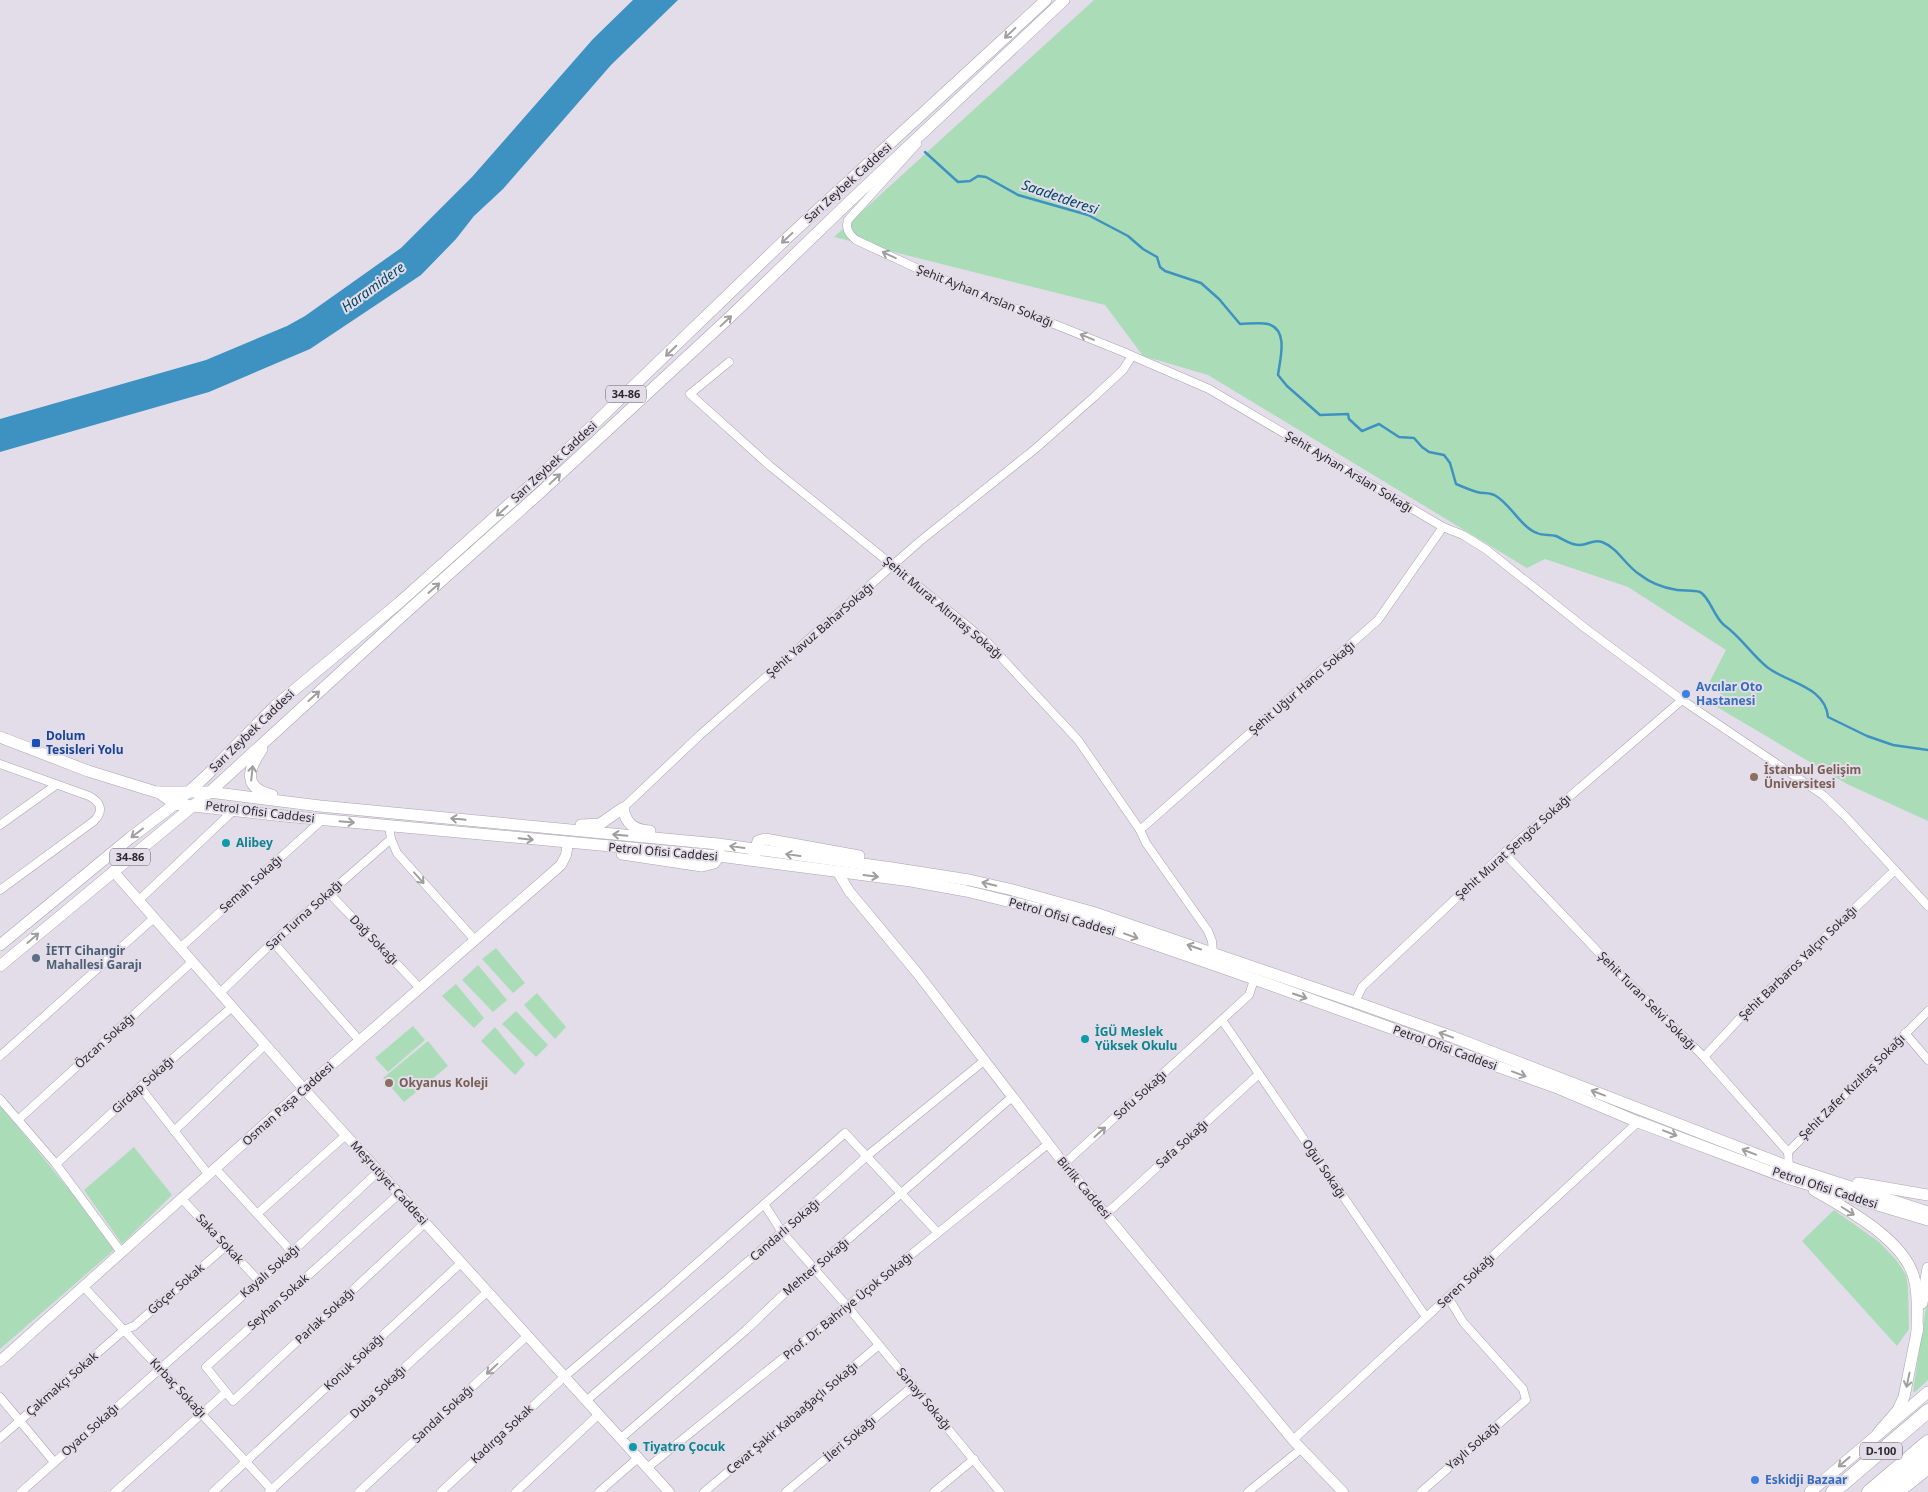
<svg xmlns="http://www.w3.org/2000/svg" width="1928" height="1492" font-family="'Noto Sans',sans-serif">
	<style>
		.green { fill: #abdcb8 }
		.water { fill: #3d92c2 }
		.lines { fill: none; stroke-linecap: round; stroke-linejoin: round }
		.stream { stroke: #3d92c2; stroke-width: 2.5 }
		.street-casing { stroke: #a9a3ae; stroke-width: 9 }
		.secondary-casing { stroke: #a9a3ae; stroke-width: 11 }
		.primary-casing { stroke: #a9a3ae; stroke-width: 12 }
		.highway-casing { stroke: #a9a3ae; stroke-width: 15 }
		.street { stroke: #fff; stroke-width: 8 }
		.secondary { stroke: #fff; stroke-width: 10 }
		.primary { stroke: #fff; stroke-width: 11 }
		.highway { stroke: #fff; stroke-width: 14 }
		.oneway { stroke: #a09fa0 }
		.shop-dot { fill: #3f7fe0; stroke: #e3dde9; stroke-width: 2 }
		.transit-dot { fill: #1a4fb4; stroke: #e3dde9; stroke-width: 2 }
		.education-dot { fill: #8d6e63; stroke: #e3dde9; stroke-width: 2 }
		.culture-dot { fill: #0f9aa8; stroke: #e3dde9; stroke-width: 2 }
		.service-dot { fill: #5c6f8a; stroke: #e3dde9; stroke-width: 2 }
		.labels { text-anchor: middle; stroke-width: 4; stroke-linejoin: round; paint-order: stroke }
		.shield { fill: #e3dde9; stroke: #625f65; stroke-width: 1 }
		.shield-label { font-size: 11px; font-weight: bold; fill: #2b292d }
		.street-label { font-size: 12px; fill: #2b292d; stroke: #e3dde9 }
		.shop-label { font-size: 12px; font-weight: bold; fill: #366cbe; stroke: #e3dde9; text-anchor: start }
		.transit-label { font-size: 12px; font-weight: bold; fill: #164399; stroke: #e3dde9; text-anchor: start }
		.education-label { font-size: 12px; font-weight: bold; fill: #785e54; stroke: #e3dde9; text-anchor: start }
		.culture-label { font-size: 12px; font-weight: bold; fill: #0d838f; stroke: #e3dde9; text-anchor: start }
		.service-label { font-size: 12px; font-weight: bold; fill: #4e5e75; stroke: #e3dde9; text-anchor: start }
		.water-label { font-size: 14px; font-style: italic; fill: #004767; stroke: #e3dde9 }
	</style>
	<rect width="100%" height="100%" fill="#e3dde9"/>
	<!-- green -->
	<g class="green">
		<polygon points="1094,0 1928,0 1928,821 1847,784 1717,707 1722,695 1709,683 1726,650 1628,587 1545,559 1527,568 1208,375 1143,356 1105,305 834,237"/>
		<polygon points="496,948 525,983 513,993 482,959"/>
		<polygon points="478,965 507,1000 493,1012 462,980"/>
		<polygon points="456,984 484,1018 474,1028 442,996"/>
		<polygon points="537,993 566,1027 555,1039 524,1005"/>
		<polygon points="516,1011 548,1045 536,1057 502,1024"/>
		<polygon points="413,1026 425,1040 388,1072 375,1058"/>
		<polygon points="495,1027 525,1064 515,1075 481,1041"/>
		<polygon points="428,1041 448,1066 404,1102 383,1078"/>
		<polygon points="0,1105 72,1193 114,1250 0,1349"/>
		<polygon points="134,1147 172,1195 122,1244 84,1190"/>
		<polygon points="1834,1210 1879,1242 1897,1261 1906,1275 1908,1287 1909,1329 1897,1346 1802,1241"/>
		<polygon points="1928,1295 1928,1380 1915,1392 1913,1391"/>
	</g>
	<!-- water -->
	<polygon class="water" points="633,0 678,0 611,65 503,189 474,216 456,239 421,275 310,349 209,392 0,452 0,419 206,360 287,326 305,316 401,248 472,177 593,39"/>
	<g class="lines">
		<!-- stream -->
		<path class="stream" d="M925 152 958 182 970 181 978 176 986 177 1018 195 1088 215 1128 236 1143 249 1157 257 1160 267 1165 271 1201 283 1219 299 1240 324C1248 324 1260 322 1268 324 1289 330 1280 359 1278 375L1287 386 1320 415 1348 414 1349 419 1362 431 1379 424 1399 437 1414 438 1422 447 1429 452 1444 455 1450 463 1456 484C1463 487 1470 490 1477 492 1483 494 1490 492 1496 496 1511 505 1522 528 1537 533 1543 536 1550 534 1556 536 1565 540 1570 545 1580 545 1588 545 1593 539 1602 542 1618 548 1625 565 1639 574 1649 582 1664 588 1677 590 1684 591 1693 590 1700 592 1709 596 1714 617 1724 625 1741 637 1751 654 1767 667 1787 683 1825 686 1828 717L1867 736 1893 745 1928 750"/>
		<defs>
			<g id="street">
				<path d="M917 144 848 220C845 229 849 234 856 240L927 273 1121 351 1209 389 1443 527 1463 535 1487 550 1585 628 1682 700 1823 795 1845 816 1928 906"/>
				<polyline points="729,362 690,394 770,466 986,641 1078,740 1140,830 1146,843 1208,931 1212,941 1213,953"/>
				<path d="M0 764 89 796C101 802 104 811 94 821L0 890"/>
				<polyline points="623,808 700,735 919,542 1035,449 1094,397 1123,370 1132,356"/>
				<polyline points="0,825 56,785"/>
				<polyline points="389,826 391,839 397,853 474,939"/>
				<polyline points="1140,830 1378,620 1443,527"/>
				<polyline points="1504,853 1603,957 1704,1057 1788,1152"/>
				<polyline points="329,893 419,987"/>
				<polyline points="138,901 235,809"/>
				<polyline points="273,942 359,1040"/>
				<polyline points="180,948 322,820"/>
				<polyline points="220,993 273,942 391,839"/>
				<polyline points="1355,1002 1362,987 1504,853 1682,700"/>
				<polyline points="1222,1020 1426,1317"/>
				<polyline points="1905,1033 1928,1060"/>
				<polyline points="0,1056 154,918"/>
				<polyline points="1704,1057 1742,1016 1895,870"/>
				<polyline points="140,1087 208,1174"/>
				<polyline points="0,1099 56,1164 121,1252"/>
				<polyline points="19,1119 192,962"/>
				<polyline points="174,1131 265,1045"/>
				<polyline points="56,1164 140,1087 232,1007"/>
				<polyline points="1064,1164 1249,995 1254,980"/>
				<polyline points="1789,1167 1788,1152 1928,1011"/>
				<polyline points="215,1168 292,1252"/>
				<polyline points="181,1198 259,1281"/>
				<polyline points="764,1204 782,1232 847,1306 1000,1492"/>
				<polyline points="257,1214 346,1135"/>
				<polyline points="1106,1214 1259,1074"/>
				<polyline points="83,1286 272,1490"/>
				<polyline points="226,1392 233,1401 425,1223"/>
				<polyline points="0,1397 54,1462"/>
				<polyline points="586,1401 782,1232 867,1156 985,1060"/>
				<polyline points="0,1438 124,1330 134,1326 226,1246"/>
				<polyline points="620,1439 746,1330 788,1290 815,1268 1012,1097"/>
				<polyline points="1293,1440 1638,1122"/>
				<polyline points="647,1468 1048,1144"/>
				<polyline points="21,1492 292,1252 379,1171"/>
				<polyline points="115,1492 226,1392 206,1367 399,1194"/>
				<polyline points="213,1492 461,1263"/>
				<polyline points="269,1492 487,1292"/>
				<polyline points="359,1492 527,1336"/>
				<polyline points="441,1492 564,1377 663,1293 845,1133 938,1233"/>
				<polyline points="516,1492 598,1415"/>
				<polyline points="599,1492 638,1458"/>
				<polyline points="704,1492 879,1345"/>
				<polyline points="786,1492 913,1386"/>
				<polyline points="934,1492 974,1459"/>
				<polyline points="1248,1492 1301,1449"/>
				<polyline points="1421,1492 1526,1400 1523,1389 1463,1322 1448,1297"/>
			</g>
			<g id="secondary">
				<polyline points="113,871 304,1089 669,1492"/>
				<polyline points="839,872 840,876 849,891 918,974 1064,1164 1293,1440 1343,1492"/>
				<polyline points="0,1361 304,1089 561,865 566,855 568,843"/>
			</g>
			<g id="primary">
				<polyline points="0,737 88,771 156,792 209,792 320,806 718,844 892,868 969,880 1009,889 1092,912 1355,1002 1453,1037 1789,1167 1928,1212"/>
				<path d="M262 749C248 769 242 788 272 795"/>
				<polyline points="158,792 175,804 284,816 719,856 911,881 966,891 1048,911 1093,923 1229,970 1555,1087 1638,1122 1790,1179 1928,1220"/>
				<path d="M581 825 600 824 623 808C626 825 635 830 650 831"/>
				<polyline points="622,854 702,866 714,863 719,856 719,852"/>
				<polyline points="754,857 758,841 765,839 859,856"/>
				<polyline points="0,945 130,838 175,804 206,776 275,706 400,602 535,481 787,238 1046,0"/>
				<polyline points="0,966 211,791 402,616 543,490 731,316 849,202 1064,0"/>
				<polyline points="1858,1183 1928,1195"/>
				<path d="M1814 1190C1846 1209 1904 1239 1914 1278 1919 1295 1917 1315 1917 1332"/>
				<polyline points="1922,1303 1928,1268"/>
				<polyline points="1878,1433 1898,1410 1904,1397 1918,1327"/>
				<polyline points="1810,1492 1928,1392"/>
				<polyline points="1899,1492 1928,1469"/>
			</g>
			<g id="highway">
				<polyline points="1833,1492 1928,1411"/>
				<polyline points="1869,1492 1928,1442"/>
				<polyline points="1887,1492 1928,1456"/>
			</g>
		</defs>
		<!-- street casing -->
		<use href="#street" class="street-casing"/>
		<!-- secondary casing -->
		<use href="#secondary" class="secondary-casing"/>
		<!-- primary casing -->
		<use href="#primary" class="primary-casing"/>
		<!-- highway casing -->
		<use href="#highway" class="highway-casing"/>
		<!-- street -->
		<use href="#street" class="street"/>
		<!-- secondary -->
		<use href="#secondary" class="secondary"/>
		<!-- primary -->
		<use href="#primary" class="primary"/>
		<!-- highway -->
		<use href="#highway" class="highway"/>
	</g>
	<!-- one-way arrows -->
	<defs><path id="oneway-shaft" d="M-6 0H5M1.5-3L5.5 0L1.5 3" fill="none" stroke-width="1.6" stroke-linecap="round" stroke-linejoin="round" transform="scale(1.25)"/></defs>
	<g class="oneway">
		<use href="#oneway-shaft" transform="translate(1010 33) rotate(137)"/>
		<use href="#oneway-shaft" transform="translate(787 238) rotate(137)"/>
		<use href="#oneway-shaft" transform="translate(889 255) rotate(-155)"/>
		<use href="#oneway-shaft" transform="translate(726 321) rotate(-43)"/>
		<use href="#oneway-shaft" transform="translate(1087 337) rotate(-158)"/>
		<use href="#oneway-shaft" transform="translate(671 351) rotate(136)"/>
		<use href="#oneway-shaft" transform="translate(555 479) rotate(-43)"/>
		<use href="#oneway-shaft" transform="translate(502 511) rotate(138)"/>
		<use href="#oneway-shaft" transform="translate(434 588) rotate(-41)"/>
		<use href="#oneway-shaft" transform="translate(314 696) rotate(-42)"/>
		<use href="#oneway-shaft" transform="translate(252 773) rotate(-84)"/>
		<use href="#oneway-shaft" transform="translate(458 819) rotate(-174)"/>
		<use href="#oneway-shaft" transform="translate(347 822) rotate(5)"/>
		<use href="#oneway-shaft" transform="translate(137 833) rotate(143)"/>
		<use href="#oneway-shaft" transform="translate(620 835) rotate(-175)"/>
		<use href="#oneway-shaft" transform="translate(526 839) rotate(6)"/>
		<use href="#oneway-shaft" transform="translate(737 847) rotate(-172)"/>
		<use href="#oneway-shaft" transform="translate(793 855) rotate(-172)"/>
		<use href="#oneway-shaft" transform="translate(871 876) rotate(7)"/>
		<use href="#oneway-shaft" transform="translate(419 878) rotate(48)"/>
		<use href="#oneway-shaft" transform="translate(989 884) rotate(-167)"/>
		<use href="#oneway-shaft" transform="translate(1131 936) rotate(20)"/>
		<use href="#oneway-shaft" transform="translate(33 938) rotate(-41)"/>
		<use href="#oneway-shaft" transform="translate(1194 947) rotate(-161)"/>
		<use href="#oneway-shaft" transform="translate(1300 996) rotate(19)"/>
		<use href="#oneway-shaft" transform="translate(1446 1035) rotate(-160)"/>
		<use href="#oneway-shaft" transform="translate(1519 1074) rotate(20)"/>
		<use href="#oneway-shaft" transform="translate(1598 1093) rotate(-159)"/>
		<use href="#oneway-shaft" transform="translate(1100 1132) rotate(-42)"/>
		<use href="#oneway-shaft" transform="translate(1670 1133) rotate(21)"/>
		<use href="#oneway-shaft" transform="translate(1749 1152) rotate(-159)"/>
		<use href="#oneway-shaft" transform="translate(1848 1211) rotate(32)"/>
		<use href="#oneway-shaft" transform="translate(492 1369) rotate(137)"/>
		<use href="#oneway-shaft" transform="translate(1908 1380) rotate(102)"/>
		<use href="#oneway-shaft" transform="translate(1844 1462) rotate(139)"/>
	</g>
	<!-- markers -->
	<g class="shop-dot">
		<circle cx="1686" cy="694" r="5"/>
		<circle cx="1755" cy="1480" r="5"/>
	</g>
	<rect class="transit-dot" x="31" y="738" width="10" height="10" rx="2.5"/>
	<g class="education-dot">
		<circle cx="1754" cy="777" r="5"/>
		<circle cx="389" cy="1083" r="5"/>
	</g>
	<g class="culture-dot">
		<circle cx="226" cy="843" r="5"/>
		<circle cx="1085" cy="1039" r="5"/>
		<circle cx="633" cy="1447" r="5"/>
	</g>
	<circle class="service-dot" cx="36" cy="958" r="5"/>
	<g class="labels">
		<!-- shield labels -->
		<g class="shield">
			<rect x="606" y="385.5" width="40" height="17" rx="4"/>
			<rect x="110" y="848.5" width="40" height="17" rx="4"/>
			<rect x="1860" y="1442.5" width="42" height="17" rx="4"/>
		</g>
		<g class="shield-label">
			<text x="626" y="398">34-86</text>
			<text x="130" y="861">34-86</text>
			<text x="1881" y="1455">D-100</text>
		</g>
		<!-- street labels -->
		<g class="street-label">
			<text transform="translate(848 183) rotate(-42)" y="4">Sarı Zeybek Caddesi</text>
			<text transform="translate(985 296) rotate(22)" y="4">Şehit Ayhan Arslan Sokağı</text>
			<text transform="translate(554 462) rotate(-43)" y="4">Sarı Zeybek Caddesi</text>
			<text transform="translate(1349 472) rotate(31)" y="4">Şehit Ayhan Arslan Sokağı</text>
			<text transform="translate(943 608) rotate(40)" y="4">Şehit Murat Altıntaş Sokağı</text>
			<text transform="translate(820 630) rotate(-41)" y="4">Şehit Yavuz BaharSokağı</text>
			<text transform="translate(1302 688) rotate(-41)" y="4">Şehit Uğur Hancı Sokağı</text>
			<text transform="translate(252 731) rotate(-44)" y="4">Sarı Zeybek Caddesi</text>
			<text transform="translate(260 812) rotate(7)" y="4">Petrol Ofisi Caddesi</text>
			<text transform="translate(1513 847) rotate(-42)" y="4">Şehit Murat Şengöz Sokağı</text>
			<text transform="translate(663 852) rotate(5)" y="4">Petrol Ofisi Caddesi</text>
			<text transform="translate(251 884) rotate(-42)" y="4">Semah Sokağı</text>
			<text transform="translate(304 915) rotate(-42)" y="4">Sarı Turna Sokağı</text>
			<text transform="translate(1062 917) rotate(16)" y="4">Petrol Ofisi Caddesi</text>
			<text transform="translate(374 940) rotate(46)" y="4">Dağ Sokağı</text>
			<text transform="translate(1798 963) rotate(-44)" y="4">Şehit Barbaros Yalçın Sokağı</text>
			<text transform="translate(1647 1001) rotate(45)" y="4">Şehit Turan Selvi Sokağı</text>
			<text transform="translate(105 1041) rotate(-42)" y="4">Özcan Sokağı</text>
			<text transform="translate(1445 1048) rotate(20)" y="4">Petrol Ofisi Caddesi</text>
			<text transform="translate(143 1085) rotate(-42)" y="4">Girdap Sokağı</text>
			<text transform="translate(1852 1087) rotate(-45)" y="4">Şehit Zafer Kızıltaş Sokağı</text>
			<text transform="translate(1140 1095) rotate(-42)" y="4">Sofu Sokağı</text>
			<text transform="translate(288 1104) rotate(-42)" y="4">Osman Paşa Caddesi</text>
			<text transform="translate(1182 1144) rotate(-42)" y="4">Safa Sokağı</text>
			<text transform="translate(1324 1169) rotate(56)" y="4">Oğul Sokağı</text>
			<text transform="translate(389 1183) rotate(48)" y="4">Meşrutiyet Caddesi</text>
			<text transform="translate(1084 1188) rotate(50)" y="4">Birlik Caddesi</text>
			<text transform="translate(1825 1188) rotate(18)" y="4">Petrol Ofisi Caddesi</text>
			<text transform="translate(785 1230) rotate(-41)" y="4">Candarlı Sokağı</text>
			<text transform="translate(220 1239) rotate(47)" y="4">Saka Sokak</text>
			<text transform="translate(816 1267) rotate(-40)" y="4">Mehter Sokağı</text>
			<text transform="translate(270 1271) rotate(-41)" y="4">Kayalı Sokağı</text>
			<text transform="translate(1466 1281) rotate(-43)" y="4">Seren Sokağı</text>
			<text transform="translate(176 1289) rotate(-41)" y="4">Göçer Sokak</text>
			<text transform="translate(278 1302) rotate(-42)" y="4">Seyhan Sokak</text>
			<text transform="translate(848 1306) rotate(-39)" y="4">Prof. Dr. Bahriye Üçok Sokağı</text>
			<text transform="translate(325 1316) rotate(-43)" y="4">Parlak Sokağı</text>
			<text transform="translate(354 1362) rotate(-43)" y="4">Konuk Sokağı</text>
			<text transform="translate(62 1384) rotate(-41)" y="4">Çakmakçı Sokak</text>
			<text transform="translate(178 1388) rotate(47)" y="4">Kırbaç Sokağı</text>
			<text transform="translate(378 1392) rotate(-43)" y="4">Duba Sokağı</text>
			<text transform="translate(924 1399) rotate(50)" y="4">Sanayi Sokağı</text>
			<text transform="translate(443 1414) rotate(-43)" y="4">Sandal Sokağı</text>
			<text transform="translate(792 1418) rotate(-40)" y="4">Cevat Şakir Kabaağaçlı Sokağı</text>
			<text transform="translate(90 1430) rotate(-42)" y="4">Oyacı Sokağı</text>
			<text transform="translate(502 1434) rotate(-43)" y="4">Kadırga Sokak</text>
			<text transform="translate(850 1439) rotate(-40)" y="4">İleri Sokağı</text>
			<text transform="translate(1473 1446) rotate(-41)" y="4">Yaylı Sokağı</text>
		</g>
		<!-- shop labels -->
		<g class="shop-label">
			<text x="1696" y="691">Avcılar Oto<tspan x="1696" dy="14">Hastanesi</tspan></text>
			<text x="1765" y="1484">Eskidji Bazaar</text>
		</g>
		<!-- transit labels -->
		<g class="transit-label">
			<text x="46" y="740">Dolum<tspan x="46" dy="14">Tesisleri Yolu</tspan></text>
		</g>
		<!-- education labels -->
		<g class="education-label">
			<text x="1764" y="774">İstanbul Gelişim<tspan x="1764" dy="14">Üniversitesi</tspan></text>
			<text x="399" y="1087">Okyanus Koleji</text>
		</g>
		<!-- culture labels -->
		<g class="culture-label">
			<text x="236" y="847">Alibey</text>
			<text x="1095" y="1036">İGÜ Meslek<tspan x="1095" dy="14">Yüksek Okulu</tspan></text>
			<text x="643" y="1451">Tiyatro Çocuk</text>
		</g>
		<!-- service labels -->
		<g class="service-label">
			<text x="46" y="955">İETT Cihangir<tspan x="46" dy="14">Mahallesi Garajı</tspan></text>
		</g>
		<!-- water labels -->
		<g class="water-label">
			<text transform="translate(1060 197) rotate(19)" y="5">Saadetderesi</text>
			<text transform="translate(373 287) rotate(-36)" y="5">Haramidere</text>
		</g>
	</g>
</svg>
